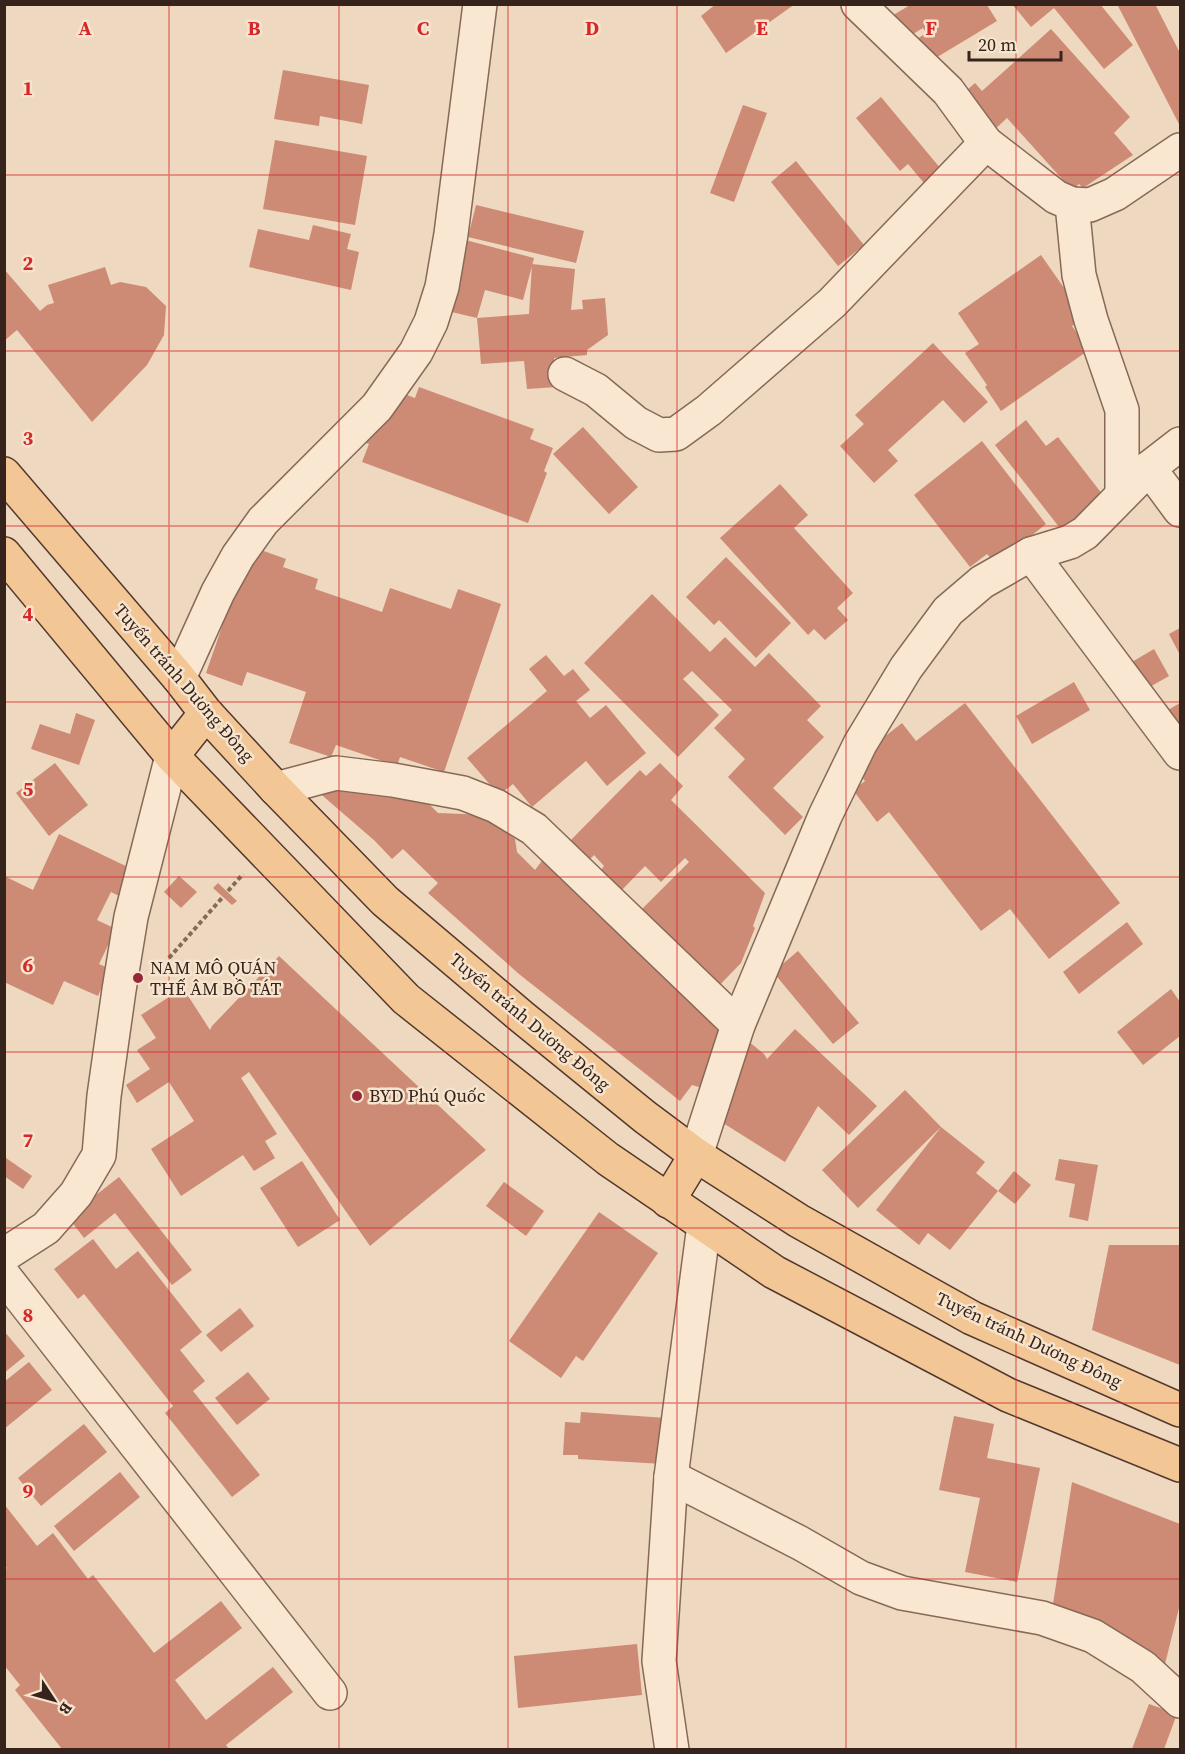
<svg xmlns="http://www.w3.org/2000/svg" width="1185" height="1754" font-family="'Source Serif 4',serif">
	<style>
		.building { fill: #cd8a74 }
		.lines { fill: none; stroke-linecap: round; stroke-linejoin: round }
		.minor-casing { stroke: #876957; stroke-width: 36 }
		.major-casing { stroke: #54382c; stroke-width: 36 }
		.path { stroke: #876957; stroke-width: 4; stroke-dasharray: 4.5 3; stroke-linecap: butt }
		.minor { stroke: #f9e7d2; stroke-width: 33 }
		.major { stroke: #f3c795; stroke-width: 33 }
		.grid { fill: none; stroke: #d62828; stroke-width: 1.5; stroke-opacity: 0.55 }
		.poi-dot { fill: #972639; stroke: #f6e4ce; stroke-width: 2 }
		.labels { text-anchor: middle; stroke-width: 5; stroke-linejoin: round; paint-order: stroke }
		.street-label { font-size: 18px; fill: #36241c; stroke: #f6e4ce }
		.poi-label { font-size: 18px; fill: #36241c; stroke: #f6e4ce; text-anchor: start }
		.grid-label { font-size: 20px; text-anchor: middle; font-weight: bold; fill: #d62828; stroke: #f6e4ce; stroke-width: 5; stroke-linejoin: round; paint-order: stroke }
	</style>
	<rect width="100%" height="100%" fill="#eed8bf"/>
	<!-- building -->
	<g class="building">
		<polygon points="716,4 795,4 726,53 701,16"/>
		<polygon points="1012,4 1100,4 1133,45 1104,69 1054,8 1031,27"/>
		<polygon points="1117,4 1155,4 1180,53 1180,126"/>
		<polygon points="910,5 987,5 997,21 924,65 911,43 926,33 923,28 898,43 885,20"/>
		<polygon points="1051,29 1130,117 1114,133 1133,155 1083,188 1079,184 1072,190 1007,118 991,133 959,97 975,83 982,91"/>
		<polygon points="283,70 369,85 362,124 320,116 319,126 274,119"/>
		<polygon points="881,97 941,169 924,183 908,164 900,171 856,118"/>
		<polygon points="743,105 767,113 734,202 710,193"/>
		<polygon points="275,140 367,156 355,225 263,209"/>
		<polygon points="796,161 864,245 838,266 771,182"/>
		<polygon points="476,205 584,231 576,263 468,237"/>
		<polygon points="313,225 351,234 347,249 359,252 351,290 249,267 258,229 309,240"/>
		<polygon points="458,238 534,258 533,262 523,300 485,290 477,318 529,314 532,264 575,269 571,310 583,309 582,300 605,298 608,335 587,350 587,355 554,358 557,387 527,389 524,361 481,364 477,318 439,309"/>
		<polygon points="1041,255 1085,318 1072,326 1089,350 1001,411 985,387 987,385 965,353 979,344 958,313"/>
		<polygon points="105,267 111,285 120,282 146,287 166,306 164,335 147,365 92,422 17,330 4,341 4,269 40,311 47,305 54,303 48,285"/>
		<polygon points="933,343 988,402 964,423 943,400 888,450 898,461 874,483 840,446 864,424 855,415"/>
		<polygon points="419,387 534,429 530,439 553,448 544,471 547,473 528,523 362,462 369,444 363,442 396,391 415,398"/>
		<polygon points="1026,420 1046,446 1058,437 1106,499 1063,532 995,445"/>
		<polygon points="583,427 638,487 609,514 553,454"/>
		<polygon points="982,441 1046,524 996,564 987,554 970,567 914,495"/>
		<polygon points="780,484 808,515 794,528 853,593 837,608 848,620 825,640 814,629 808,635 720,538"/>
		<polygon points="250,546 286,559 283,567 318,579 315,589 382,612 390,588 451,609 458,589 501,604 444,772 400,757 397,766 336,745 331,757 289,743 306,692 247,672 242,686 206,673"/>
		<polygon points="726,557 791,623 756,658 719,620 714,625 686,597"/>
		<polygon points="652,594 710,652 725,637 755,667 769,653 821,706 807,720 824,737 773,788 803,817 785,835 728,777 745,759 714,728 732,710 692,671 683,679 719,715 678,757 584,663"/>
		<polygon points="1180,628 1180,655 1169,634"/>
		<polygon points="1154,649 1169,676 1141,692 1125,666"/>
		<polygon points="546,655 564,676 573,669 590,690 576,701 590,718 606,705 646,753 607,786 586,761 532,807 513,784 499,795 467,758 547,691 529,669"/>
		<polygon points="1074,682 1090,710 1032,744 1016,716"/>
		<polygon points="965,703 1120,903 1049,959 1010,909 981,931 889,812 877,822 853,790 865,781 851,763 902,723 916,741"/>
		<polygon points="1180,703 1180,738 1161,714"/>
		<polygon points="76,713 95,720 79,765 31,749 40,724 70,734"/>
		<polygon points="55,763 88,805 49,836 16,793"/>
		<polygon points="660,763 683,786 671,800 765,893 753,926 755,928 741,963 710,995 632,919 689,862 685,858 661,882 645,866 619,893 599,873 604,866 594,855 584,865 565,846 640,770 646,776"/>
		<polygon points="333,781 420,795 438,813 487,815 515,839 517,852 535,870 550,850 723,1026 702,1088 692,1085 680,1101 519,974 428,893 438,883 403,849 392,859 375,841 316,790"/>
		<polygon points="59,834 134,870 121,897 111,892 97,920 116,929 99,964 110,969 98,996 64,981 53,1005 4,982 4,876 33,890"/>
		<polygon points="179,876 197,892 181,908 164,892"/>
		<polygon points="218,883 237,901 232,905 213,888"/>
		<polygon points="1127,922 1143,944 1079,994 1063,972"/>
		<polygon points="798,951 859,1023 833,1044 773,972"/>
		<polygon points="279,956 486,1150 370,1246 249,1072 241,1078 277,1134 265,1141 275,1158 254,1171 243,1155 181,1196 151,1149 194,1121 169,1082 137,1103 126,1085 150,1069 137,1050 156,1038 141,1015 183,988 210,1030 212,1026"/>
		<polygon points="1171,989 1180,1002 1180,1036 1143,1065 1117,1032"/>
		<polygon points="795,1029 877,1106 849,1135 818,1106 785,1162 723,1123 727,1117 718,1112 748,1041 764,1054 767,1059"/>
		<polygon points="905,1090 941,1127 985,1162 976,1173 998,1191 950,1250 928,1233 919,1245 876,1210 941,1127 858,1208 822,1170"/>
		<polygon points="6,1158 32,1176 23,1189 4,1176"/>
		<polygon points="1059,1159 1098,1165 1088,1221 1069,1217 1075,1184 1055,1180"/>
		<polygon points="302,1161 340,1220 298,1247 260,1188"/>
		<polygon points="1014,1171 1031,1185 1015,1204 998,1191"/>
		<polygon points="119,1177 192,1270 172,1285 115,1213 84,1238 68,1217"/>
		<polygon points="504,1182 544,1211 526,1236 486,1206"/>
		<polygon points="599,1212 658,1253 583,1361 576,1356 561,1378 509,1341"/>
		<polygon points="93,1239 116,1269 138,1251 202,1332 180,1350 205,1381 193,1391 260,1475 232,1497 165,1413 173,1406 84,1294 78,1299 54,1269"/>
		<polygon points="1109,1245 1180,1245 1180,1365 1092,1330"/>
		<polygon points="240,1308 254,1326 221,1352 206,1335"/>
		<polygon points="4,1331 25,1356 4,1373"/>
		<polygon points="29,1362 52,1390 4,1429 4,1382"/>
		<polygon points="248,1372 270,1399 237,1425 215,1398"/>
		<polygon points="581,1412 666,1418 663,1464 578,1459 578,1455 563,1455 565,1422 580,1423"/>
		<polygon points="954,1416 994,1424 987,1458 1040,1468 1017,1582 965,1572 980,1498 939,1490"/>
		<polygon points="84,1424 107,1452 41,1506 18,1478"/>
		<polygon points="120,1472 140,1497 74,1551 54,1526"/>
		<polygon points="1072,1482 1180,1524 1180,1604 1162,1676 1052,1610"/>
		<polygon points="4,1504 37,1546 53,1533 88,1579 93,1575 154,1653 221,1601 242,1628 175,1680 206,1720 273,1667 293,1692 226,1745 229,1749 62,1749 15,1690 20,1685 4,1665 4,1570 7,1568 4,1565"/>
		<polygon points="637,1644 642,1695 518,1708 514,1656"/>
		<polygon points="1149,1704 1177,1714 1164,1749 1132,1749"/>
	</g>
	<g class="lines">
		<defs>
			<g id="minor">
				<polyline points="858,4 948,91 986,143 1056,197 1072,204 1090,205 1115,194 1180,150"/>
				<polyline points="1072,204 1079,275 1091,320 1122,410 1122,495"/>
				<polyline points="565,374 596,390 636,423 659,435 676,434 709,410 832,303 986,143"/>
				<polyline points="1149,468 1180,510"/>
				<polyline points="1031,554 1180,753"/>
				<polyline points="179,678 218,592 238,556 263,521 377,407 416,352 431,322 442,287 451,234 480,4"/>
				<polyline points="276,789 336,773 393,780 463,793 496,806 534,829 738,1025"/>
				<polyline points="696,1155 738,1025 825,816 860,744 906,668 948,611 982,582 1031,554 1070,542 1085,533 1149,468 1180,444"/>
				<polyline points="4,1255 46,1228 76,1194 99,1155 104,1096 119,990 131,917 172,756"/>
				<polyline points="4,1276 330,1693"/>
				<polyline points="671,1477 800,1543 861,1578 902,1593 1042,1618 1093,1636 1143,1667 1180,1701"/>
				<polyline points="672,1750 659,1661 671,1477 704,1225"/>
			</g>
			<g id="major">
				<polyline points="4,474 179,678 206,713 276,789 385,901 522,1017 645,1117 696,1155 799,1221 972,1318 1180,1410"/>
				<polyline points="4,554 172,756 406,999 608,1159 774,1272 1008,1395 1180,1465"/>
				<polyline points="172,756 206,713"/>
				<polyline points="668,1201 696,1155"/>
			</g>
		</defs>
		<!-- minor casing -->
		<use href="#minor" class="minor-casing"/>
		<!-- major casing -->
		<use href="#major" class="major-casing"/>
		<!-- path -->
		<g class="path">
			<polyline points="228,891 243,874"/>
			<polyline points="169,958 222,898"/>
		</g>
		<!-- minor -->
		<use href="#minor" class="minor"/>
		<!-- major -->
		<use href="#major" class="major"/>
	</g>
	<!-- grid -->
	<path class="grid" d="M169 4V1750M339 4V1750M508 4V1750M677 4V1750M846 4V1750M1016 4V1750M4 175H1180M4 351H1180M4 526H1180M4 702H1180M4 877H1180M4 1052H1180M4 1228H1180M4 1403H1180M4 1579H1180"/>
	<!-- markers -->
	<g class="poi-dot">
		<circle cx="138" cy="978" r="6"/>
		<circle cx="357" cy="1096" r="6"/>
	</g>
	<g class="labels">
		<!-- street labels -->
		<g class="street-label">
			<text transform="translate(184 683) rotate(49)" y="6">Tuyến tránh Dương Đông</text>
			<text transform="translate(530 1022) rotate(40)" y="6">Tuyến tránh Dương Đông</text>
			<text transform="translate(1029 1340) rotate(25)" y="6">Tuyến tránh Dương Đông</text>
		</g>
		<!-- poi labels -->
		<g class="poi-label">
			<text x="150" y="974">NAM MÔ QUÁN<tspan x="150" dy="21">THẾ ÂM BỒ TÁT</tspan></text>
			<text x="369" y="1102">BYD Phú Quốc</text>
		</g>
	</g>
	<g class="grid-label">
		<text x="85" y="35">A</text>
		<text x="254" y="35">B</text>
		<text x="423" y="35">C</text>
		<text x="592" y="35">D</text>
		<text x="762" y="35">E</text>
		<text x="931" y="35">F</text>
		<text x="28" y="95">1</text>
		<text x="28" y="270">2</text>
		<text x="28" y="445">3</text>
		<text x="28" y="621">4</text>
		<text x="28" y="796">5</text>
		<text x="28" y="972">6</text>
		<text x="28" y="1147">7</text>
		<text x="28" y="1322">8</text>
		<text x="28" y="1498">9</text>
	</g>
	<!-- border -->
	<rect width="1185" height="1754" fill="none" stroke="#36241c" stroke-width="12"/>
	<!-- north arrow -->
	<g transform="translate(54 1700) rotate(126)" stroke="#f6e4ce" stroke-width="4.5" paint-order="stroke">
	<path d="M0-4.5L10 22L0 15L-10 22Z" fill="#36241c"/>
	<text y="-9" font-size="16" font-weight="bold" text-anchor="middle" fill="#36241c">B</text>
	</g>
	<!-- scale -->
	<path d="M969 51v9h92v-9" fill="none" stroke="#36241c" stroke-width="3"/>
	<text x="978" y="51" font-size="18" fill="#36241c" stroke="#f6e4ce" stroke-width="4.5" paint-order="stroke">20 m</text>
</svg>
